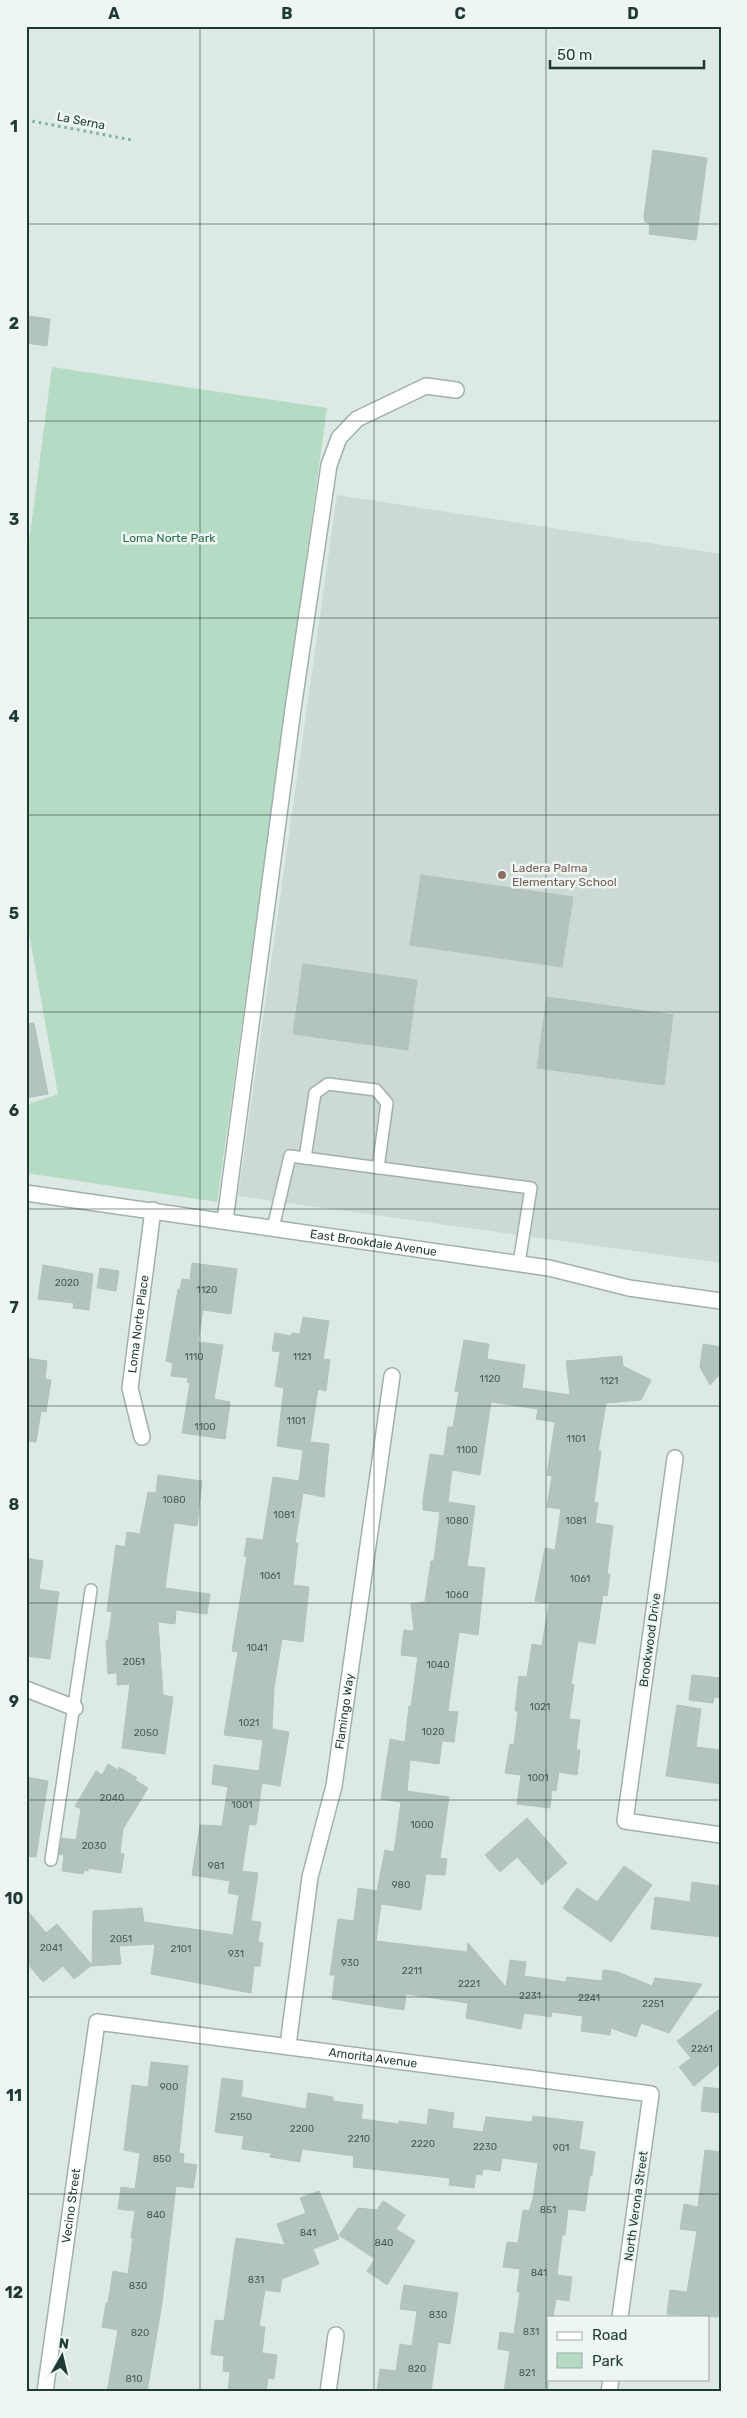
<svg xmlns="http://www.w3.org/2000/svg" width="747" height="2418" font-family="Rubik,sans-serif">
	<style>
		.built { fill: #ccd9d5 }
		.green { fill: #b5dbc4 }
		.building { fill: #b3c4bf; stroke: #b0c3bd }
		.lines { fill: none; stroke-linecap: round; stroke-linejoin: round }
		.lane-casing { stroke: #a0b1ad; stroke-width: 14 }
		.street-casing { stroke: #a0b1ad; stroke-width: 18 }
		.path { stroke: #7daea4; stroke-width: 3; stroke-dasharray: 2.5 4; stroke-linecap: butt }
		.lane { stroke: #fff; stroke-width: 11 }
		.street { stroke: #fff; stroke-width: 15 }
		.grid { fill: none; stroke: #1f3935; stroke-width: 1; stroke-opacity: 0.55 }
		.education-dot { fill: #8d6e63; stroke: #edf6f3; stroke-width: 2 }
		.labels { text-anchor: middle; stroke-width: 5; stroke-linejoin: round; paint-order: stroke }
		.number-label { font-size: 10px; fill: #445c58 }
		.street-label { font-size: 12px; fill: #1f3935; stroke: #edf6f3 }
		.park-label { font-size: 12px; fill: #29704d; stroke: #edf6f3 }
		.education-label { font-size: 12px; fill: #785e54; stroke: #edf6f3; text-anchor: start }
		.neatline { fill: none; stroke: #1f3935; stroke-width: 2 }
		.grid-label { font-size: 16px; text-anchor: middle; font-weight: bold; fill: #1f3935 }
	</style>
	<rect width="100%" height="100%" fill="#dde9e5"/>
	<!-- built -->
	<polygon class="built" points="337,495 721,554 721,1263 238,1196"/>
	<!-- green -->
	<polygon class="green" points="52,367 327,408 217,1202 26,1173 26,1105 58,1094 26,916 26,565"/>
	<!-- building -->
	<g class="building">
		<polygon points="653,150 707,158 696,240 649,234 650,223 645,222 644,216"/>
		<polygon points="29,316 50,319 47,346 26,343"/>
		<polygon points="421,875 573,897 562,967 410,945"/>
		<polygon points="303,964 417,980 408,1050 293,1034"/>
		<polygon points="547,997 673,1015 664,1085 537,1068"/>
		<polygon points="34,1023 48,1094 26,1098 26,1024"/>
		<polygon points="192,1263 237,1269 231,1314 203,1310 198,1342 223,1345 214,1399 230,1402 225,1439 182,1433 190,1383 187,1382 188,1378 171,1376 173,1363 166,1361 178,1289 180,1290 182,1279 190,1280"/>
		<polygon points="43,1265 93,1274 89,1310 73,1308 74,1303 38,1299"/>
		<polygon points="100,1268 119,1271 116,1291 97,1288"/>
		<polygon points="303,1317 329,1321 323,1359 330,1360 326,1391 318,1389 310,1442 329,1444 324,1497 303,1493 295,1543 298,1543 293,1585 309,1587 303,1642 282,1639 274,1688 272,1729 289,1732 280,1786 262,1783 256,1825 249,1824 242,1871 258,1873 251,1921 261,1922 258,1942 263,1943 260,1966 254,1966 251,1993 151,1974 155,1944 119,1946 121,1964 92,1966 93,1911 142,1908 144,1922 233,1935 239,1895 228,1893 230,1881 192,1875 200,1825 222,1826 228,1787 212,1784 214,1765 259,1771 263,1740 224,1735 238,1652 232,1651 247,1557 244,1556 247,1538 263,1540 273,1477 299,1481 303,1450 277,1446 284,1388 275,1386 280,1352 272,1351 275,1333 291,1336 292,1333 300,1334"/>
		<polygon points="464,1340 489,1344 487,1359 525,1365 522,1388 570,1395 566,1361 622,1356 623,1366 651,1380 641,1400 606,1403 598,1451 601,1451 594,1502 598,1503 595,1523 613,1526 607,1574 610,1574 607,1596 603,1595 595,1644 578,1641 571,1684 574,1685 569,1719 580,1720 576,1750 580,1750 577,1775 559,1772 556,1791 552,1790 550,1808 517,1804 521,1775 505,1773 510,1744 514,1745 518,1711 515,1711 519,1676 527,1677 532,1644 542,1646 549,1603 535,1601 545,1548 555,1550 561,1509 547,1507 552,1476 547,1475 555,1422 536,1419 538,1409 491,1402 480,1475 452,1470 448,1502 475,1506 467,1566 485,1568 478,1635 459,1632 448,1711 458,1712 454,1742 442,1741 439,1764 410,1760 407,1791 449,1797 440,1858 447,1859 445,1875 426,1874 421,1910 381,1904 376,1941 467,1952 468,1943 506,1987 510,1960 526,1962 524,1976 566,1982 567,1977 602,1981 603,1970 618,1972 652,1986 655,1978 702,1984 669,2033 641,2023 636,2037 611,2028 610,2035 581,2031 583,2016 552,2012 551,2017 524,2013 521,2029 466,2018 468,2003 406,1994 404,2010 332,1999 335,1975 330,1975 338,1919 354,1921 358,1888 377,1891 385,1850 394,1852 401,1802 381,1799 390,1739 405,1742 409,1706 411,1706 418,1657 401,1655 404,1630 414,1631 411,1604 425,1602 431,1561 434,1561 440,1512 423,1510 423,1500 430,1454 444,1456 448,1427 453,1427 459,1392 455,1391"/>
		<polygon points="703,1344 721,1347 721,1373 710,1385 700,1367"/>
		<polygon points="26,1358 47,1361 45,1379 51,1380 46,1412 41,1411 36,1442 26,1441"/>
		<polygon points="158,1475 202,1481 197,1526 174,1523 165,1588 210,1594 207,1614 176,1610 175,1624 158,1622 163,1695 173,1697 165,1754 122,1748 130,1684 117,1685 117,1673 108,1674 106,1640 108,1640 112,1612 107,1611 116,1545 125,1547 127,1532 140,1534 148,1492 156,1493"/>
		<polygon points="26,1558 43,1561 39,1589 59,1592 50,1659 26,1656"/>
		<polygon points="692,1675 721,1678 721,1698 714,1697 713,1703 689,1700"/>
		<polygon points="677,1705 701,1709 696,1747 721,1750 721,1784 666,1776"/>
		<polygon points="108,1764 118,1770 119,1767 137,1778 135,1780 148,1788 123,1829 120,1853 124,1854 121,1873 88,1868 88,1871 84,1870 83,1874 62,1871 64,1855 59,1854 62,1838 76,1840 81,1809 75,1806 96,1771 102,1775"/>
		<polygon points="26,1777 48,1781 36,1857 26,1856"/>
		<polygon points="527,1818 567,1863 542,1885 517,1857 500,1872 485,1855"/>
		<polygon points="624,1866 652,1885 611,1942 563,1908 577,1888 597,1902"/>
		<polygon points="692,1882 721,1886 721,1937 651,1929 655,1897 690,1902"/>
		<polygon points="26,1909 46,1933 57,1924 92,1965 74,1979 63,1966 43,1982 26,1962"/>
		<polygon points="721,2008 721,2063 694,2086 679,2067 691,2058 677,2041"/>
		<polygon points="151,2062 188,2066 179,2153 184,2154 183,2163 197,2165 193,2188 176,2186 162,2303 147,2392 107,2392 118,2330 102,2327 106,2303 108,2303 113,2271 128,2274 133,2238 131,2238 135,2211 118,2209 121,2187 135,2189 140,2153 124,2150 132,2085 148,2087"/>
		<polygon points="222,2078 243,2081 241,2097 306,2109 308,2093 333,2097 333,2101 363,2105 361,2119 399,2124 399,2121 427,2125 429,2109 454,2113 452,2128 483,2132 486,2117 532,2122 533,2116 583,2122 579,2149 595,2152 592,2175 590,2175 585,2211 568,2209 565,2235 562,2235 557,2275 572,2277 569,2301 556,2299 553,2317 548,2317 548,2392 504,2392 510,2351 498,2349 500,2332 514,2334 520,2292 517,2292 520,2269 503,2267 507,2242 518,2243 523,2210 529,2211 533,2199 538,2163 502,2158 500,2171 483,2169 482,2175 476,2174 474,2188 449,2185 450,2178 353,2167 354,2156 302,2149 300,2162 270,2157 271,2153 242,2149 244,2136 215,2132"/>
		<polygon points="704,2087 721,2089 721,2113 701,2111"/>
		<polygon points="705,2150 721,2152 721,2317 667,2314 670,2290 687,2292 697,2231 680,2229 684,2204 698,2207"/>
		<polygon points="319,2191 339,2239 313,2249 319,2264 282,2279 280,2292 265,2290 259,2326 265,2327 262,2353 277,2355 274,2379 268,2378 266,2392 228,2392 230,2372 223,2371 224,2356 211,2354 215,2320 224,2321 236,2238 285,2245 277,2224 306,2213 300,2198"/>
		<polygon points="383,2201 405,2215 396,2229 415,2241 387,2285 367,2271 375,2259 339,2235 358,2208 377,2210"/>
		<polygon points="404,2285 458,2293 450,2344 438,2342 431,2392 377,2392 380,2369 396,2371 400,2344 412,2346 417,2311 400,2309"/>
	</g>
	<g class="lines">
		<defs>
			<g id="lane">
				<polyline points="305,1158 315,1093 328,1084 376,1090 387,1103 378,1168"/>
				<polyline points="273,1228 290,1156 531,1188 519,1263"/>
				<polyline points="51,1860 91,1590"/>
			</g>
			<g id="street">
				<path id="s1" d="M26 1193 549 1268 629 1288 721 1301"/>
				<polyline points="225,1220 293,709 329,465 339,438 357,419 426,386 456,390"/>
				<path id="s2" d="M142 1437 130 1388 153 1210"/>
				<polyline points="675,1458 625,1821 721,1835"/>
				<polyline points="26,1689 75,1708"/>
				<path id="s3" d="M288 2045 310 1877 334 1786 392 1376"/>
				<path id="s4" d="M45 2392 97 2022 651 2094 620 2317"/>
				<polyline points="328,2392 336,2335"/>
				<polyline points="609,2392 611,2379"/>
			</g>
		</defs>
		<!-- lane casing -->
		<use href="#lane" class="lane-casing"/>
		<!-- street casing -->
		<use href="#street" class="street-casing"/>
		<!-- path -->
		<polyline class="path" points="26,120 132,140"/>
		<!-- lane -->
		<use href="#lane" class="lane"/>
		<!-- street -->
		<use href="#street" class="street"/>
	</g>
	<!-- grid -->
	<path class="grid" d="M200 26V2392M374 26V2392M546 26V2392M26 224H721M26 421H721M26 618H721M26 815H721M26 1012H721M26 1209H721M26 1406H721M26 1603H721M26 1800H721M26 1997H721M26 2194H721"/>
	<!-- markers -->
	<circle class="education-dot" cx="502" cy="875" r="5"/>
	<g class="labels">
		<!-- number labels -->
		<g class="number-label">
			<text x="67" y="1286">2020</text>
			<text x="207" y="1293">1120</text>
			<text x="194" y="1360">1110</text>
			<text x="302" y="1360">1121</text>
			<text x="490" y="1382">1120</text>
			<text x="609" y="1384">1121</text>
			<text x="296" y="1424">1101</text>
			<text x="205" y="1430">1100</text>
			<text x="576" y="1442">1101</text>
			<text x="467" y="1453">1100</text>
			<text x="174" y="1503">1080</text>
			<text x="284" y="1518">1081</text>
			<text x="457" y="1524">1080</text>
			<text x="576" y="1524">1081</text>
			<text x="270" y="1579">1061</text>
			<text x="580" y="1582">1061</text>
			<text x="457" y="1598">1060</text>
			<text x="257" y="1651">1041</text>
			<text x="134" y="1665">2051</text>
			<text x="438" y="1668">1040</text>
			<text x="540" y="1710">1021</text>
			<text x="249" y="1726">1021</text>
			<text x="433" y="1735">1020</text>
			<text x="146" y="1736">2050</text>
			<text x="538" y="1781">1001</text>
			<text x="112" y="1801">2040</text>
			<text x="242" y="1808">1001</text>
			<text x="422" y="1828">1000</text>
			<text x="94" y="1849">2030</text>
			<text x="216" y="1869">981</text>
			<text x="401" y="1888">980</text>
			<text x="121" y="1942">2051</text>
			<text x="51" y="1951">2041</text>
			<text x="181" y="1952">2101</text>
			<text x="236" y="1957">931</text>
			<text x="350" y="1966">930</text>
			<text x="412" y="1974">2211</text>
			<text x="469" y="1987">2221</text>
			<text x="530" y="1999">2231</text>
			<text x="589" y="2001">2241</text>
			<text x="653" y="2007">2251</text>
			<text x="702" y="2052">2261</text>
			<text x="169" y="2090">900</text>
			<text x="241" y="2120">2150</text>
			<text x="302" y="2132">2200</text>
			<text x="359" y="2142">2210</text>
			<text x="423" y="2147">2220</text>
			<text x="485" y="2150">2230</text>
			<text x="561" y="2151">901</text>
			<text x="162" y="2162">850</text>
			<text x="548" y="2213">851</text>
			<text x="156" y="2218">840</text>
			<text x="308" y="2236">841</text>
			<text x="384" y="2246">840</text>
			<text x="539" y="2276">841</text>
			<text x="256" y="2283">831</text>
			<text x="138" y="2289">830</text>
			<text x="438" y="2318">830</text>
			<text x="531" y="2335">831</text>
			<text x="140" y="2336">820</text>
			<text x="417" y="2372">820</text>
			<text x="527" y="2376">821</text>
			<text x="134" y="2382">810</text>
		</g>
		<!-- street labels -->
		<g class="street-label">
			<text transform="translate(81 121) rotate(11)" y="4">La Serna</text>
			<text dy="4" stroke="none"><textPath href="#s1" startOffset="351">East Brookdale Avenue</textPath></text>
			<text dy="4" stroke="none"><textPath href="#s2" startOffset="115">Loma Norte Place</textPath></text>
			<text transform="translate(650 1640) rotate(-82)" y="4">Brookwood Drive</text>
			<text dy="4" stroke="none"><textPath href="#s3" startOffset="339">Flamingo Way</textPath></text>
			<text dy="4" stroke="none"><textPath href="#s4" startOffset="652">Amorita Avenue</textPath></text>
			<text transform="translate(636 2206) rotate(-82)" y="4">North Verona Street</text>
			<text dy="4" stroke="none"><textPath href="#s4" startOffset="188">Vecino Street</textPath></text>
		</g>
		<!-- park labels -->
		<g class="park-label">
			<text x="169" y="542">Loma Norte Park</text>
		</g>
		<!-- education labels -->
		<g class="education-label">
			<text x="512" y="872">Ladera Palma<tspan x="512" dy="14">Elementary School</tspan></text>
		</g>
	</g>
	<!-- border -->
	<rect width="747" height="2418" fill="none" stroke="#edf6f3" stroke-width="55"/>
	<!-- legend -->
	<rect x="547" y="2316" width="162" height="65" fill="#edf6f3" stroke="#9baaa7"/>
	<rect x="557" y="2332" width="25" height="8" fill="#ffffff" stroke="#9baaa7"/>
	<text x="592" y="2340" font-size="15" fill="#1f3935">Road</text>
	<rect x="557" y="2353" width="25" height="15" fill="#b5dbc4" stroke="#9baaa7"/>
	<text x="592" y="2366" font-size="15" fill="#1f3935">Park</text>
	<!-- north arrow -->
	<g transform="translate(62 2356) rotate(8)" stroke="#edf6f3" stroke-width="4" paint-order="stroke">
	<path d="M0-4L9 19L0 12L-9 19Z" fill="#1f3935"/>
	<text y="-8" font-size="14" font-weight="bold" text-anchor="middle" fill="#1f3935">N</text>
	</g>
	<!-- scale -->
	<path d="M550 60v8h154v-8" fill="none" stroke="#1f3935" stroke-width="2.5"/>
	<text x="557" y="60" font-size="15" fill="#1f3935" stroke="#edf6f3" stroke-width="4" paint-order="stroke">50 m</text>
	<rect x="28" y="28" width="692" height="2362" class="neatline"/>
	<g class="grid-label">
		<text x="114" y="19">A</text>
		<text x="287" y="19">B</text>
		<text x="460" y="19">C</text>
		<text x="633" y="19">D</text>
		<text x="14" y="132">1</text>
		<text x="14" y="329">2</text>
		<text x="14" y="525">3</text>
		<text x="14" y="722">4</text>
		<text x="14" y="919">5</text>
		<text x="14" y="1116">6</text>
		<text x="14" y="1313">7</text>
		<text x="14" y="1510">8</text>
		<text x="14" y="1707">9</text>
		<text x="14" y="1904">10</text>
		<text x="14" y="2101">11</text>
		<text x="14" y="2298">12</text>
	</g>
</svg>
